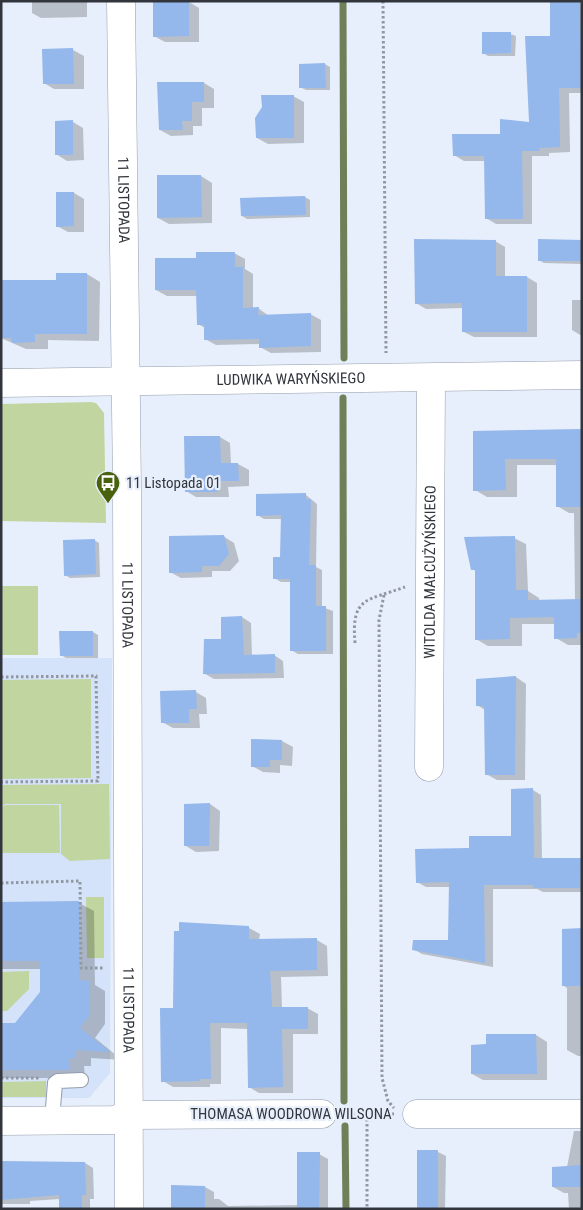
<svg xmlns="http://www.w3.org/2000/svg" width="583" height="1210" font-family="'Roboto Condensed',sans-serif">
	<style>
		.built { fill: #d4e3f9 }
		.green { fill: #c1d5a0 }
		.shadow { fill: #0003 }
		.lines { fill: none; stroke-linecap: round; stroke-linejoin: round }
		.stream { stroke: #6f7f57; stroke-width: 7 }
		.building { fill: #94b7ec }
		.lane-casing { stroke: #939dac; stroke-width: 16 }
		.street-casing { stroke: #939dac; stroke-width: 29 }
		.path { stroke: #9298a1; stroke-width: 3; stroke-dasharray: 2.5 2.5; stroke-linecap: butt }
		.lane { stroke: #fff; stroke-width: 14 }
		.street { stroke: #fff; stroke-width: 28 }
		.labels { text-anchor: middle; stroke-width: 4.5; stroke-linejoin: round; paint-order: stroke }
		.street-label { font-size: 15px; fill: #32363c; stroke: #e7effc }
		.poi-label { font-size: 15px; fill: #32363c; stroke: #e7effc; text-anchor: start }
	</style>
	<rect width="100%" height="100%" fill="#e7effc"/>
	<!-- built -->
	<polygon class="built" points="1,658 112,658 110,1073 89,1098 1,1098"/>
	<!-- green -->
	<g class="green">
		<polygon points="91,402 96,403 104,413 106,523 1,521 1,404"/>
		<rect x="1" y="586" width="37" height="69"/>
		<polygon points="91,679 91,778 1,779 1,680"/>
		<polygon points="109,784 110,859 70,861 61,854 61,804 5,804 1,807 1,785"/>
		<polygon points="5,805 59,805 60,853 1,853 1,808"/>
		<polygon points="86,897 104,897 104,958 87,958"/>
		<polygon points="29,971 29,989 7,1011 1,1011 1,972"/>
		<polygon points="46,1081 46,1097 1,1097 1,1082"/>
	</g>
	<!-- shadow -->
	<g class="shadow">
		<polygon points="32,1 87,1 87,17 41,18 32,13"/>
		<polygon points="551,1 582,1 582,93 569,93 570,152 549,153 549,156 532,156 532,224 496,224 486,218 485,161 464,161 454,155 531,123 551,37"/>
		<polygon points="189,2 199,8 199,42 165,42 154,36"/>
		<polygon points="510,34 516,36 515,56 488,56 483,53"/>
		<polygon points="43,50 73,50 84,56 84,89 54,89 44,83"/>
		<polygon points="325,64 330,67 330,90 306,90 300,87"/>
		<polygon points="204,83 214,89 214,108 202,108 202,126 193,126 193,135 171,136 160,130"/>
		<polygon points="293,96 304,102 304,143 268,144 257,138"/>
		<polygon points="73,122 83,128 84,160 67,161 56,154"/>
		<polygon points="201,176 212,183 212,223 169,224 158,218 158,177"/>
		<polygon points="74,193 84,199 84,232 68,232 57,226"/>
		<polygon points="305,197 310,200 310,217 247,219 242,216"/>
		<polygon points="495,241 505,247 505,277 527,277 537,283 537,337 474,337 464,332 464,308 426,309 416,303"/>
		<polygon points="582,241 582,264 544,263 539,260"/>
		<polygon points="234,253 245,259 245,269 253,274 253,308 258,308 269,316 310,314 321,320 321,352 271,353 260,347 260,344 216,345 205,339 205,328 198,324 197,296 167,296 156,290 197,259"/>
		<polygon points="87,274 100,282 99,341 48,340 48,349 26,349 1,338 1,281 58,281"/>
		<polygon points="572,300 582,300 582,336 572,330"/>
		<polygon points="582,430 582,645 568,645 556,638 555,624 522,624 522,646 488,646 476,639 476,571 472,569 514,538 526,544 528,591 539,598 539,601 575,600 574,513 569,513 557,506 557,465 517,465 517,497 487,497 475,490 474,432"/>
		<polygon points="220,437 230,443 231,464 238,464 249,470 249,486 228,487 229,497 196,497 186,491"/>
		<polygon points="306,495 317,504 316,567 322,570 322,607 333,611 333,654 298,654 291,650 292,582 281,582 274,578 281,558 282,519 264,519 257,515"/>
		<polygon points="223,536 234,543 239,561 230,571 212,571 212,577 181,578 170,572"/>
		<polygon points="94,540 99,543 100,577 70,578 65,575"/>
		<polygon points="242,617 251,623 252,656 274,655 283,661 284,678 214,679 205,674 223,640"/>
		<polygon points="93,632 98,635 98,658 66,658 61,655"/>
		<polygon points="582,673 582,773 581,773"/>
		<polygon points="516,677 526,684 525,780 497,780 486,774 485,710 477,705"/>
		<polygon points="196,692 206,698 207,714 199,714 200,728 173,728 162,722"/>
		<polygon points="252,740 282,741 293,747 292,766 280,765 280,773 263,772 252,766"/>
		<polygon points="533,790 541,795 542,860 582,859 582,892 543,892 537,889 493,889 493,967 422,954 413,949 450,941 451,887 426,887 417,882 470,850 513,837"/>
		<polygon points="210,804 220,811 219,851 196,852 186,846"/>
		<polygon points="1,903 79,903 94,911 95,985 105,991 105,1024 95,1038 122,1060 91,1058 91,1066 84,1066 85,1078 1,1078 1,1024 16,1024 41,992 41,969 1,969"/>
		<polygon points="181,924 249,928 260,934 259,940 317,940 327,946 328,976 281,977 282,1008 307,1008 318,1014 318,1034 293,1034 293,1093 259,1093 249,1087 248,1029 221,1028 221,1084 210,1084 210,1087 173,1087 163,1081 174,1009"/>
		<polygon points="582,929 582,1056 578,1056 567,1050 567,988 564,986"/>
		<polygon points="487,1035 536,1035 547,1042 547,1080 483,1080 472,1074 488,1045"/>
		<polygon points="574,1131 582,1131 582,1209 569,1209 568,1193 564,1193 553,1187 567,1167"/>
		<polygon points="438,1152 446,1156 445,1209 418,1209"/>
		<polygon points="319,1154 328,1159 328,1209 172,1209 172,1187 205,1187 214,1192 214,1199 219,1199 228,1206 298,1205"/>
		<polygon points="1,1163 85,1163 93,1168 94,1199 90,1199 90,1209 60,1209 60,1199 30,1201 30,1204 1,1204"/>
	</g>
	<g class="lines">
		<!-- stream -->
		<g class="stream">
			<polyline points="343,1 344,358"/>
			<polyline points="343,398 344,1101"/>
			<polyline points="345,1126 346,1209"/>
		</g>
	</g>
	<!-- building -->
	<g class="building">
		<polygon points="153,1 189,1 189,36 153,37"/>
		<polygon points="550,1 580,1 582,88 559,88 560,147 540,148 539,151 522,151 523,219 485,219 484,156 453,156 452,134 500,134 500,119 529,122 525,36 550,36"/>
		<polygon points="482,32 511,32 511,53 482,54"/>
		<polygon points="73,48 74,84 43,84 42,49"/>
		<polygon points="325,63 326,88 299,88 299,64"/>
		<polygon points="157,82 204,82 204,102 192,102 192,121 182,121 183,130 159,130"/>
		<polygon points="261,95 294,95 294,138 256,138 255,118 262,107"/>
		<polygon points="73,120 73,155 55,155 55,121"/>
		<polygon points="157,175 201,175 202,217 157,218"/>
		<polygon points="56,192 74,192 74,226 56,227"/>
		<polygon points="305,196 306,215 241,216 240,198"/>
		<polygon points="414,239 496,240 496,276 527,276 527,332 462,332 462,303 415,304"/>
		<polygon points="538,239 582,240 582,261 538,261"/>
		<polygon points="196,252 235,252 235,267 243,267 243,308 259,307 258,315 311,313 311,346 259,348 259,339 204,340 204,325 197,325 196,290 155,290 155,258 196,258"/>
		<polygon points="56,273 87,273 87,334 35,334 35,342 12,343 11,338 1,338 1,280 56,280"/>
		<polygon points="582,429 582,507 556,507 556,459 505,459 506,490 473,491 473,431"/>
		<polygon points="184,436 220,436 221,463 238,463 239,481 218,481 218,492 185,492"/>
		<polygon points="306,493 306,499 311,499 309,565 316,565 316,606 326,606 326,651 290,651 290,579 273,579 273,557 280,557 281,515 256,516 256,494"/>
		<polygon points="224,535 229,554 219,566 202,566 202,572 169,573 169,536"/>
		<polygon points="515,536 516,590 528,590 528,600 582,599 582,633 577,633 577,638 554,639 554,617 510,618 510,639 475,640 475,570 471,570 464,537"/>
		<polygon points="95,539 96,574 64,576 63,540"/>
		<polygon points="242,616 244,655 275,654 275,673 203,674 204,639 221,639 221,617"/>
		<polygon points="59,631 93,631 93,656 60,656"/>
		<polygon points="516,676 515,775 485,775 484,706 476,706 476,679"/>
		<polygon points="196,690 197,709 189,709 189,723 161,723 160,691"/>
		<polygon points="251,739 282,740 282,760 270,760 270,767 251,767"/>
		<polygon points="533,788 534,858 582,858 580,888 533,888 533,885 484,885 485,963 412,950 413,940 448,940 449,882 416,883 415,849 469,848 469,836 511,836 511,789"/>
		<polygon points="210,803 209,846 184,846 184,804"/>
		<polygon points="79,901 80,980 90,981 90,1015 80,1028 110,1052 76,1050 76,1058 70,1058 70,1070 1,1070 1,1023 15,1023 40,992 40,961 1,961 1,902"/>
		<polygon points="179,922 249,926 249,939 317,938 317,970 270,971 272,1007 308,1007 308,1029 282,1029 283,1087 248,1088 247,1023 210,1023 211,1079 200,1079 200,1081 161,1082 160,1008 173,1008 174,931 179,931"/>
		<polygon points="582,928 582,986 562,986 562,929"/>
		<polygon points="486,1034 536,1034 537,1074 471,1074 471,1045 486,1044"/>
		<rect x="417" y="1150" width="21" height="59"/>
		<polygon points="297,1152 320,1152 319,1209 297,1209"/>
		<polygon points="1,1161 85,1162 86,1195 82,1195 82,1209 59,1209 59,1195 1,1200"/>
		<polygon points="582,1165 582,1187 552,1187 552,1167"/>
		<polygon points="171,1185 205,1186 205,1209 171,1209"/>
	</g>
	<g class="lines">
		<defs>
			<polyline id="lane" points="52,1120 55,1083 58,1081 81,1080"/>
			<g id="street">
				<path id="s1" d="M121 1 127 488 129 1209"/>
				<path id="s2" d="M1 383 582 375"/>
				<path id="s3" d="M429 767 431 378"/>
				<polyline points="417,1114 582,1114"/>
				<polyline points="1,1121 114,1120 129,1115 322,1114"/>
			</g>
		</defs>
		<!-- lane casing -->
		<use href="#lane" class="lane-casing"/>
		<!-- street casing -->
		<use href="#street" class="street-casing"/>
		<!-- path -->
		<g class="path">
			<polyline points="383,1 386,353"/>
			<polyline points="384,595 379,620 382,1078 388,1101 394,1108"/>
			<path d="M355 643C351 596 367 601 405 587"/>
			<polyline points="1,677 96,676 98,781 1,782"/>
			<polyline points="1,883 80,881 81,968 104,968"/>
			<polyline points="1,1078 39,1078"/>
			<polyline points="347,1114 394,1114"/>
			<polyline points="367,1114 367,1209"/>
		</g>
		<!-- lane -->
		<use href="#lane" class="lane"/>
		<!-- street -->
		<use href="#street" class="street"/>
	</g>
	<!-- icons -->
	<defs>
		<symbol id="bus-pin" viewBox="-11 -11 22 30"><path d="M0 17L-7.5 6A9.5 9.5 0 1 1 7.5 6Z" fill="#49600c" stroke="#e7effc"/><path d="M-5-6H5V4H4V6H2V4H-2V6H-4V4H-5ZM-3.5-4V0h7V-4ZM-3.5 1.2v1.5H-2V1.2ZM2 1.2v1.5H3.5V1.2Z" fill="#fff"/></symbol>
	</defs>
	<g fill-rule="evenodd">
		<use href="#bus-pin" x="94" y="469" width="28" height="38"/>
	</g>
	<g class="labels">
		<!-- street labels -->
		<g class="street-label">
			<text dy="5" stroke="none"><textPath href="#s1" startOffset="199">11 LISTOPADA</textPath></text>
			<text dy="5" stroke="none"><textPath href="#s2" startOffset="290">LUDWIKA WARYŃSKIEGO</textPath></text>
			<text dy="5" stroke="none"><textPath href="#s3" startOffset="195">WITOLDA MAŁCUŻYŃSKIEGO</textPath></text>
			<text dy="5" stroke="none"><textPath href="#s1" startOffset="604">11 LISTOPADA</textPath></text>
			<text dy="5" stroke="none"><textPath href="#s1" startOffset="1009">11 LISTOPADA</textPath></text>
			<text x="291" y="1119">THOMASA WOODROWA WILSONA</text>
		</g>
		<!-- poi labels -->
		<g class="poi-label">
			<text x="126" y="488">11 Listopada 01</text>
		</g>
	</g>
	<!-- border -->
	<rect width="583" height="1210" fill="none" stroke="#32363c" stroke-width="5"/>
</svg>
